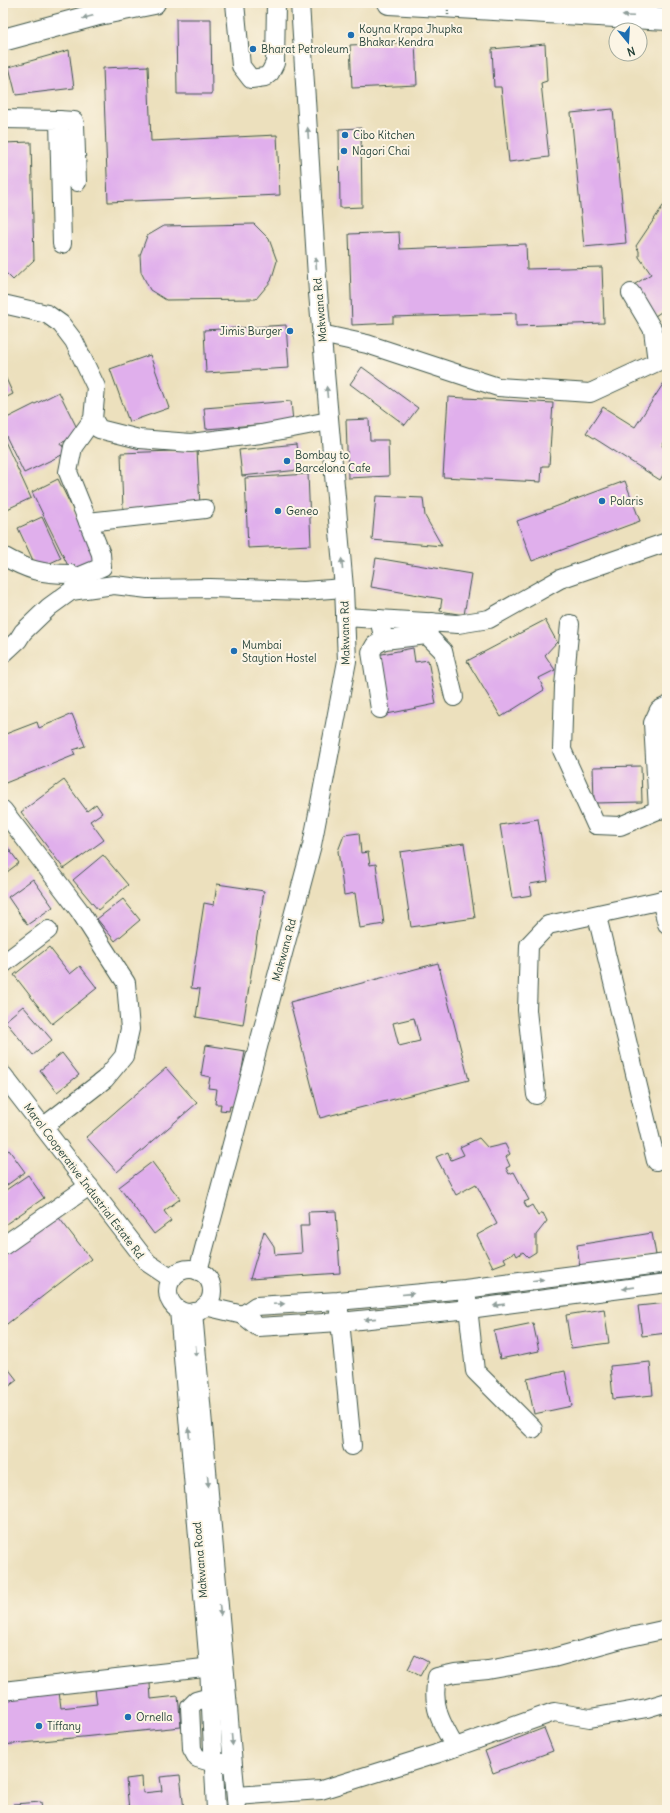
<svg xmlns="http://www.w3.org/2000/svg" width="670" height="1813" font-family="Delius,sans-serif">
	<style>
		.building { fill: #e0afec; fill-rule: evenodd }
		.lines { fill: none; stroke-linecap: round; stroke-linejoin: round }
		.minor-casing { stroke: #3e5549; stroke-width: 20 }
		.major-casing { stroke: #3e5549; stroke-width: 24 }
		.minor { stroke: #fff; stroke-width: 18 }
		.major { stroke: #fff; stroke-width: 22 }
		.path-bridge { stroke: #3e5549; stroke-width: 2.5; stroke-dasharray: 1 3; stroke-linecap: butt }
		.oneway { fill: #8f9e9a }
		.poi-dot { fill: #1f6fb2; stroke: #fcf5e5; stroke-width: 1.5 }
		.labels { text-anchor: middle; stroke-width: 4; stroke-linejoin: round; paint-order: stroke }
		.poi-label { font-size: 11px; fill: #1f3d34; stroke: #fcf5e5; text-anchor: start }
		.street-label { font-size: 11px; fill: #1f3d34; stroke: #fcf5e5 }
	</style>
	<rect width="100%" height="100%" fill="#fcf5e5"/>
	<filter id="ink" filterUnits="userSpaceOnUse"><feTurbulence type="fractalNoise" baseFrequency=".025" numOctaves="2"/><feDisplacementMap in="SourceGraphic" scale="8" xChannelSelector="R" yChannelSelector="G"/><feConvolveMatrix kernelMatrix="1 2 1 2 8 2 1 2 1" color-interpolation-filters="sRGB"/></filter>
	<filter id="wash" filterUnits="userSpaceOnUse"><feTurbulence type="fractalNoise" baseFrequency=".012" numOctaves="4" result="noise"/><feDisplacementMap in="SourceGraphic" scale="16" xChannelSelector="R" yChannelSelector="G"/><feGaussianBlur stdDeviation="0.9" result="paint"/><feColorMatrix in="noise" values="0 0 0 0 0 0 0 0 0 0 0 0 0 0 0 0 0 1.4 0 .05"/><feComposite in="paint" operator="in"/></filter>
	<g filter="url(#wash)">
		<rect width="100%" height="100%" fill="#ece0bd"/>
		<g id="blocks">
			<!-- building -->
			<g class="building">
				<polygon points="176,19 211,19 212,94 177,94"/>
				<polygon points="415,42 417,85 352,88 350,45"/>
				<polygon points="545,44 547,81 541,83 549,157 509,162 501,87 494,87 492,49"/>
				<polygon points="69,50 74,88 16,95 9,67"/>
				<polygon points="148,66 151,141 277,135 280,195 108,202 103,68"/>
				<polygon points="613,109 626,243 584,247 571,113"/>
				<polygon points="361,128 362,207 340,208 339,129"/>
				<polygon points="31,142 34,260 13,280 3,270 3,143"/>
				<polygon points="667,203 667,308 652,318 632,286 651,274 639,257 639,251 636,246 663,206"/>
				<polygon points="254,224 269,239 277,261 271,281 256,299 166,300 150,290 141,272 140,255 147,236 164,226"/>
				<polygon points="399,232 400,249 526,244 527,269 602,267 604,323 516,326 516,313 393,317 393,323 352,325 349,234"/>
				<polygon points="286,325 289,368 206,373 204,330"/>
				<polygon points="150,355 169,408 129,422 110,369"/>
				<polygon points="362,367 418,408 405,425 350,384"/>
				<polygon points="3,372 13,394 3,399"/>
				<polygon points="667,378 667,438 662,446 667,449 667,468 660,480 586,433 603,407 635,427"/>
				<polygon points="59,392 80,434 61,443 66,453 24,473 3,430 3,420"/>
				<polygon points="448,397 553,403 549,466 542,466 541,482 443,477"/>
				<polygon points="291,401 293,422 206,429 204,408"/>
				<polygon points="369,419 370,440 388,440 389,476 348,478 346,420"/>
				<polygon points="3,437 31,498 3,511"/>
				<polygon points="296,444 299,470 242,476 239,450"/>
				<polygon points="197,450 200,506 123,510 121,453"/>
				<polygon points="308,474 311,545 248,548 245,478"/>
				<polygon points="58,479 100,565 74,578 32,492"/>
				<polygon points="625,481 640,521 532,561 517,521"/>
				<polygon points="376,496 423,498 425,516 442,546 372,540"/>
				<polygon points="42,517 61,558 37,569 18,528"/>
				<polygon points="376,558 471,574 464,615 440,611 442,599 371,587"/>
				<polygon points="545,620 557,642 545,655 555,670 539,678 544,690 501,717 467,661"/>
				<polygon points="413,648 415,662 428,660 436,704 387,714 377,655"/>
				<polygon points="72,714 85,746 73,750 75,755 3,784 3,735 37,722 39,728"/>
				<polygon points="641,766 642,802 594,803 593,767"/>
				<polygon points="64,780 87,811 96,804 102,813 90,821 104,840 64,869 21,812"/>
				<polygon points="538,819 548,881 530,884 532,895 512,898 500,825"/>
				<polygon points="359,833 361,853 368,852 370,865 376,864 384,924 360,928 355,893 344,895 338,851 344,835"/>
				<polygon points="3,841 19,863 3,875"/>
				<polygon points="464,843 475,918 411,927 400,852"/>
				<polygon points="103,855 128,885 98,910 73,880"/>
				<polygon points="33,879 53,907 27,925 8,897"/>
				<polygon points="217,884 264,891 243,1025 196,1017 200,989 191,988 204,903 214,905"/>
				<polygon points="123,899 140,920 115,941 97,919"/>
				<polygon points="49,947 70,974 80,966 97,988 52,1024 14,975"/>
				<path d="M438 963 469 1080 320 1118 290 1002ZM414 1018 420 1041 399 1046 393 1023Z"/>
				<polygon points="23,1006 52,1040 33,1055 5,1021"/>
				<polygon points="206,1045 245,1051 236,1107 230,1106 229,1111 220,1110 221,1104 215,1104 217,1089 208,1088 210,1077 201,1075"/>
				<polygon points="62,1053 79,1075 57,1092 40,1070"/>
				<polygon points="166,1068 197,1103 117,1172 86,1137"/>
				<polygon points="479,1138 488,1148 505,1144 510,1154 506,1157 510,1166 506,1168 509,1174 514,1172 529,1200 524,1202 527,1208 532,1205 538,1216 543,1213 547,1221 536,1235 536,1252 528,1257 523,1252 517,1256 515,1252 504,1258 506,1262 493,1267 477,1235 497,1224 476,1184 456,1195 436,1157 448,1152 451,1160 464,1155 460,1147"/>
				<polygon points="9,1150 25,1172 3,1188 3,1154"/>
				<polygon points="152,1162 180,1199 164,1211 171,1221 154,1234 119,1187"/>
				<polygon points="28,1175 44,1198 3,1226 3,1192"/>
				<polygon points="336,1211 340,1273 250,1279 264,1231 274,1246 275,1255 302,1253 300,1226 309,1226 308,1212"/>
				<polygon points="56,1214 91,1259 3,1327 3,1255"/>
				<polygon points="652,1233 656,1255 580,1267 577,1245"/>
				<polygon points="667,1303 667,1333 642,1336 638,1306"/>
				<polygon points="604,1309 609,1343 571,1348 566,1315"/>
				<polygon points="533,1323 539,1351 500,1359 494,1331"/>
				<polygon points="3,1362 17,1380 3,1391"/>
				<polygon points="650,1362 653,1395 613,1399 610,1366"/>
				<polygon points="565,1371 572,1406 534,1414 527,1379"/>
				<polygon points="415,1655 428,1662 420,1676 408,1669"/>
				<polygon points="150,1683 151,1699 178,1696 181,1727 3,1745 3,1714 4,1714 3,1698 59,1692 61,1708 97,1704 95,1689"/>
				<polygon points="544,1728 553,1751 493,1773 485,1751"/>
				<polygon points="180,1775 184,1810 129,1810 126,1779 142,1777 143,1793 162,1791 160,1777"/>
				<polygon points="3,1792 4,1792 6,1810 3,1810"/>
				<polygon points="41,1802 42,1810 14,1810 14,1804"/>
			</g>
		</g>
	</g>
	<g filter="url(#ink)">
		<use href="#blocks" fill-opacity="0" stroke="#3e5549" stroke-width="1"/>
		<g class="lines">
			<defs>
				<g id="minor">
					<polyline points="235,3 241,66 251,79 265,77 270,73 275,63 276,3"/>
					<polyline points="3,119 59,120 62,244"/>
					<polyline points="59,120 74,121 75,124 77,182"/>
					<path d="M3 304 47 314 61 324 74 341 96 387 93 419 73 447 68 472 101 554 102 567 73 579 70 574C41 574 28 570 3 556"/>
					<polyline points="321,334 367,344 498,387 590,393 657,362 653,330 631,293"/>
					<polyline points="93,419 99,429 139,439 191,443 261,434 329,421"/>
					<polyline points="88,522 205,509"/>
					<polyline points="345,617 458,624 489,619 560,579 667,542"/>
					<polyline points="379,619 384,640 427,635 432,622"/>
					<polyline points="570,624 564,686 562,750 596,825 620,826 658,810 667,809"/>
					<polyline points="427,635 443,651 454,697"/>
					<polyline points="3,654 18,640 23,632 49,607 71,591 114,585 148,589 210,588 304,591 344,588"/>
					<polyline points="380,709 371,652 375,645 384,640"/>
					<polyline points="3,810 79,910 126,983 130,1029 124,1056 105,1079 43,1127"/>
					<polyline points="658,810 653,723 659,710 667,706"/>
					<polyline points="661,900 667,924"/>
					<polyline points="597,916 656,1161"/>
					<polyline points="3,964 48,930"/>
					<polyline points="3,1075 148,1263 172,1279"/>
					<polyline points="536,1095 527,1010 529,945 548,925 667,899"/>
					<polyline points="3,1246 89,1186"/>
					<circle cx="190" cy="1291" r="22"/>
					<polyline points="198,1271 312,845 347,661 344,588 318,293 300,3"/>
					<polyline points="467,1298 475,1371 533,1429"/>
					<polyline points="205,1306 243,1315 258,1327 340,1322 469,1309 667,1283"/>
					<polyline points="179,1310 209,1667 216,1810"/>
					<polyline points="339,1310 352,1446"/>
					<polyline points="193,1312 237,1810"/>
					<polyline points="243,1315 256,1306 338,1301 465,1289 667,1263"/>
					<polyline points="3,1691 221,1666"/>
					<polyline points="221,1694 196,1701 190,1707 192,1749 197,1758 214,1763 226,1763"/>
					<path d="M455 1747C441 1723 431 1706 437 1677L455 1673 488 1670 553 1658 621 1639 667 1629"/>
					<polyline points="236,1796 321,1790 436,1754 554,1712 590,1718 647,1708 667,1702"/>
				</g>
				<g id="major">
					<polyline points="389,3 667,19"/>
					<polyline points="3,40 99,14 154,3"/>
				</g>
			</defs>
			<!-- minor casing -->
			<use href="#minor" class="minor-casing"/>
			<!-- major casing -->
			<use href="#major" class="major-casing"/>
			<!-- minor -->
			<use href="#minor" class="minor"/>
			<!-- major -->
			<use href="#major" class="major"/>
			<!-- path-bridge -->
			<g class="path-bridge">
				<polyline points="448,15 448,3"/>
				<polyline points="666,33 667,18"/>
			</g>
		</g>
		<!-- one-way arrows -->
		<defs><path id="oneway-solid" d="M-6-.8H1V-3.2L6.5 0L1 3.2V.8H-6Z"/></defs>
		<g class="oneway">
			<use href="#oneway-solid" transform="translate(628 16) rotate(-177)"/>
			<use href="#oneway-solid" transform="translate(88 17) rotate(165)"/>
			<use href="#oneway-solid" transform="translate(308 133) rotate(-94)"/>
			<use href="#oneway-solid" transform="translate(316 263) rotate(-94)"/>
			<use href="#oneway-solid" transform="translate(327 392) rotate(-95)"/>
			<use href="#oneway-solid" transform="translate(342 564) rotate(-95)"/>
			<use href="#oneway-solid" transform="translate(538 1280) rotate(-7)"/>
			<use href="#oneway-solid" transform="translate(628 1288) rotate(172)"/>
			<use href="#oneway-solid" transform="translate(408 1294) rotate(-5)"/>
			<use href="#oneway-solid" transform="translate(279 1304) rotate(-3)"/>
			<use href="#oneway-solid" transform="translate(499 1305) rotate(172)"/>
			<use href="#oneway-solid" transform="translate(370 1319) rotate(174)"/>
			<use href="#oneway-solid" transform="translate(196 1351) rotate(85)"/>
			<use href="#oneway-solid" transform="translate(189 1433) rotate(-95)"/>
			<use href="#oneway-solid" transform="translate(208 1481) rotate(85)"/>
			<use href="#oneway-solid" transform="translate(220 1610) rotate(85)"/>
			<use href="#oneway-solid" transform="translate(232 1740) rotate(85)"/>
		</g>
	</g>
	<!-- markers -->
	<g class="poi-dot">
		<circle cx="351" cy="35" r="4"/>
		<circle cx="253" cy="49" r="4"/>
		<circle cx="345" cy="135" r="4"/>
		<circle cx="344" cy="151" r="4"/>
		<circle cx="290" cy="331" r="4"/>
		<circle cx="287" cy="461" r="4"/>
		<circle cx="602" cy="501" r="4"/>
		<circle cx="278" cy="511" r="4"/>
		<circle cx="234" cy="651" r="4"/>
		<circle cx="128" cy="1717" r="4"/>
		<circle cx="39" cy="1726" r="4"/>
	</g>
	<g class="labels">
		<!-- poi labels -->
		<g class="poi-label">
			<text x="359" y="33">Koyna Krapa Jhupka<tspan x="359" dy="13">Bhakar Kendra</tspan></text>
			<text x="261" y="53">Bharat Petroleum</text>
			<text x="353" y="139">Cibo Kitchen</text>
			<text x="352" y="155">Nagori Chai</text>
			<text x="282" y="335" text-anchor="end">Jimis Burger</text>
			<text x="295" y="459">Bombay to<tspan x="295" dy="13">Barcelona Cafe</tspan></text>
			<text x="610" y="505">Polaris</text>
			<text x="286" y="515">Geneo</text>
			<text x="242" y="649">Mumbai<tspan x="242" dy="13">Staytion Hostel</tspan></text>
			<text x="136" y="1721">Ornella</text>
			<text x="47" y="1730">Tiffany</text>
		</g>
		<!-- street labels -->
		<g class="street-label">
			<text transform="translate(320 310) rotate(-95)" y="4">Makwana Rd</text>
			<text transform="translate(345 633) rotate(-91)" y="4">Makwana Rd</text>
			<text transform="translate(284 950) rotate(-75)" y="4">Makwana Rd</text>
			<text transform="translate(84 1181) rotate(53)" y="4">Marol Cooperative Industrial Estate Rd</text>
			<text transform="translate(200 1560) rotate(-95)" y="4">Makwana Road</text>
		</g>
	</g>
	<!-- margin -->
	<rect width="670" height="1813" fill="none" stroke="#fcf5e5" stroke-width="16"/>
	<!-- north arrow -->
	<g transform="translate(628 42) rotate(162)"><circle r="19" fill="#fcf5e5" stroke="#a4ab9e"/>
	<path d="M0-3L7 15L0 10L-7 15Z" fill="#1f6fb2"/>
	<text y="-6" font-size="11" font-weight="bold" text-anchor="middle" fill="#1f3d34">N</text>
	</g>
</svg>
